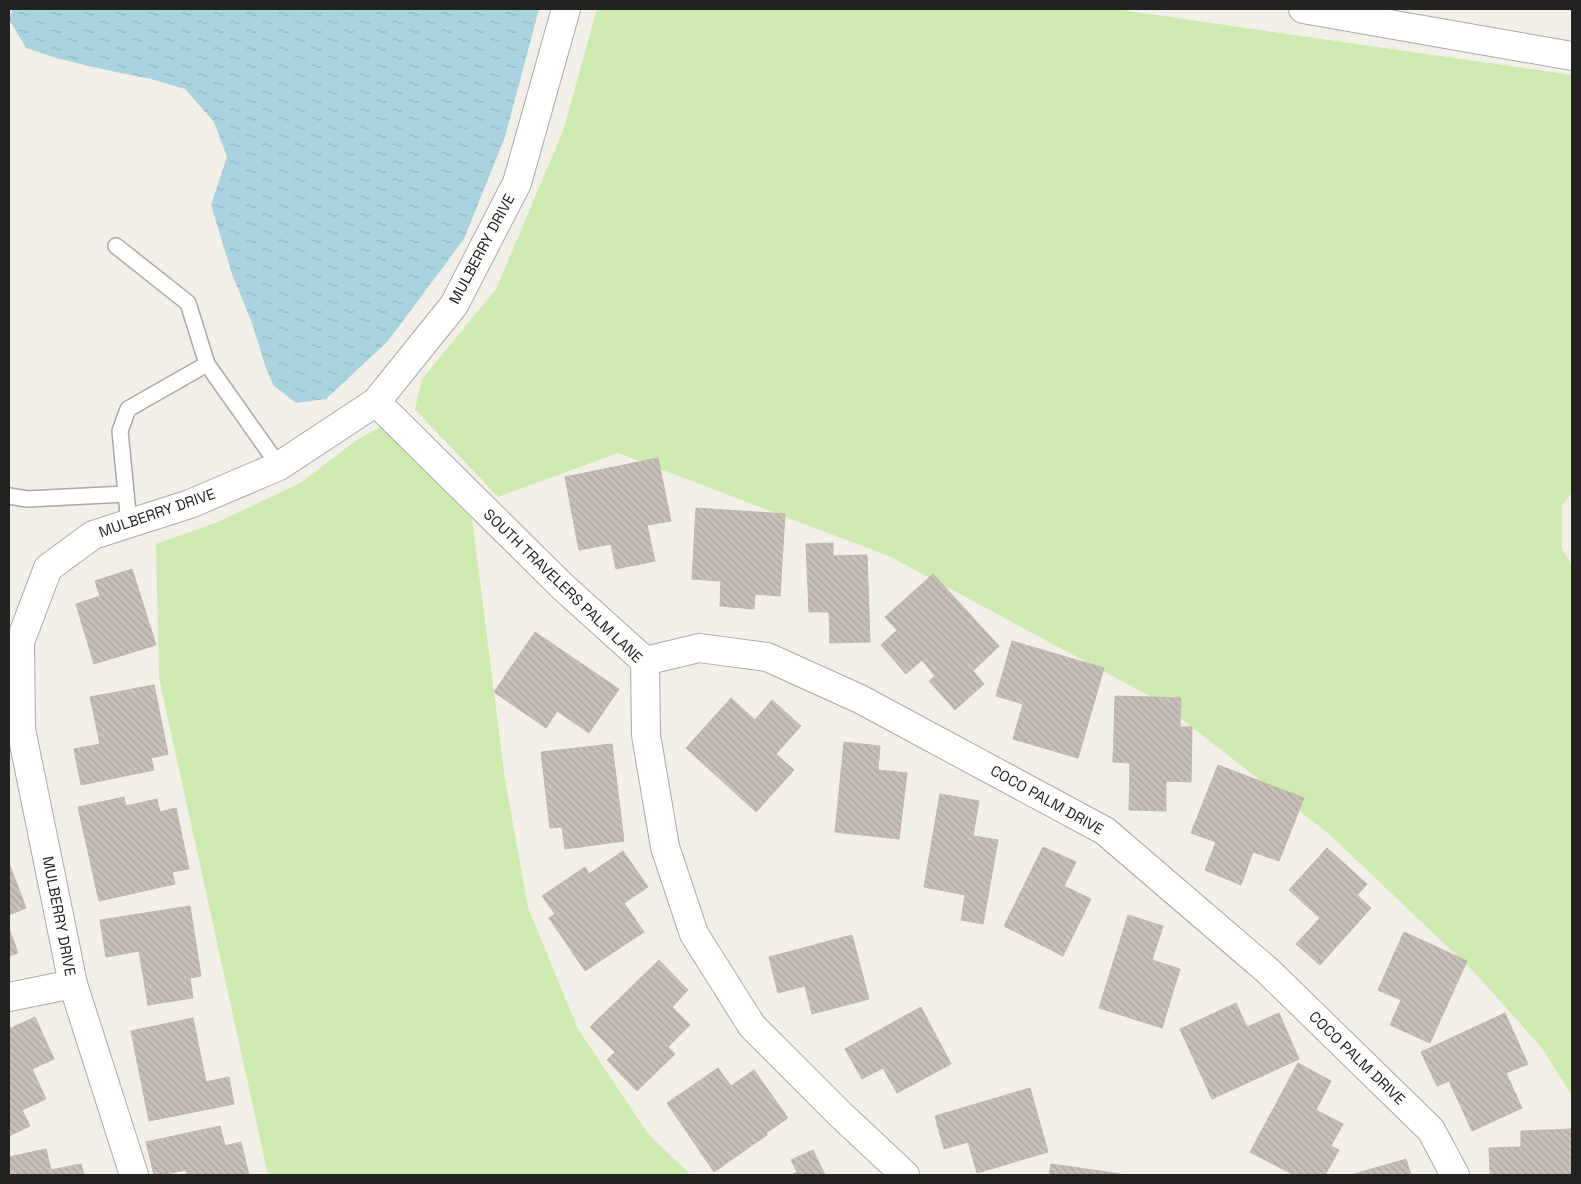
<svg xmlns="http://www.w3.org/2000/svg" width="1581" height="1184" font-family="'Space Grotesk',sans-serif">
	<style>
		.grass { fill: #cdebb0 }
		.water { fill: url(#water-ripples) }
		.building { fill: url(#building-back-hatch); stroke: #c4b6ab }
		.lines { fill: none; stroke-linecap: round; stroke-linejoin: round }
		.lane-casing { stroke: #a9a9a9; stroke-width: 18 }
		.street-casing { stroke: #a9a9a9; stroke-width: 30 }
		.lane { stroke: #fff; stroke-width: 15 }
		.street { stroke: #fff; stroke-width: 28 }
		.labels { text-anchor: middle; stroke-width: 4.5; stroke-linejoin: round; paint-order: stroke }
		.street-label { font-size: 15px; fill: #222; stroke: #fff }
	</style>
	<defs>
		<pattern id="water-ripples" width="26" height="14" patternUnits="userSpaceOnUse" patternTransform="scale(1.25)"><rect width="26" height="14" fill="#aad3df"/><path d="M2 4q2-2 4 0t4 0M15 11q2-2 4 0t4 0" fill="none" stroke="#92b5bf"/></pattern>
		<pattern id="building-back-hatch" width="6" height="6" patternUnits="userSpaceOnUse" patternTransform="scale(1.25)"><rect width="6" height="6" fill="#c7bfb8"/><path d="M-1 5l2 2M0 0l6 6M5-1l2 2" fill="none" stroke="#aba49e"/></pattern>
	</defs>
	<rect width="100%" height="100%" fill="#f2efe9"/>
	<!-- grass -->
	<g class="grass">
		<polygon points="597,9 1115,9 1572,75 1572,492 1562,506 1562,549 1572,565 1572,1096 1542,1048 1474,972 1329,834 1157,700 891,557 618,453 498,497 415,409 422,379 496,289 563,131"/>
		<polygon points="380,427 402,435 472,519 505,779 528,908 578,1029 649,1135 691,1175 268,1175 159,678 156,544 218,522 300,483 358,439"/>
	</g>
	<!-- water -->
	<polygon class="water" points="13,9 539,9 505,137 464,239 388,341 326,399 296,403 273,385 265,365 252,323 232,274 211,205 227,157 214,122 185,89 151,79 106,70 56,58 26,48 9,19"/>
	<!-- building -->
	<g class="building">
		<polygon points="658,458 671,521 647,525 655,561 616,569 611,544 579,550 565,477"/>
		<polygon points="696,508 785,514 780,596 755,594 754,609 720,606 721,581 692,579"/>
		<polygon points="833,543 833,556 867,555 870,642 830,643 829,612 809,612 806,544"/>
		<polygon points="132,569 156,645 94,664 76,604 100,596 95,581"/>
		<polygon points="933,574 999,646 973,671 984,684 955,710 929,681 935,676 922,660 906,674 881,645 897,630 885,617"/>
		<polygon points="535,632 619,689 589,733 557,711 546,728 494,692"/>
		<polygon points="1012,641 1104,668 1078,758 1013,739 1023,704 996,696"/>
		<polygon points="154,685 168,754 151,758 154,770 81,785 74,749 100,744 90,697"/>
		<polygon points="1115,696 1181,698 1180,727 1192,727 1191,782 1166,781 1166,811 1129,810 1130,763 1113,762"/>
		<polygon points="731,698 755,720 772,700 801,726 776,754 794,770 756,812 686,748"/>
		<polygon points="844,742 880,746 878,770 907,773 899,839 835,832"/>
		<polygon points="612,744 624,841 565,849 562,827 550,828 541,752"/>
		<polygon points="1218,765 1304,798 1279,861 1253,852 1241,885 1205,870 1216,842 1191,833"/>
		<polygon points="940,794 979,801 973,836 998,840 983,924 961,920 965,895 924,887"/>
		<polygon points="124,797 126,806 157,799 160,812 176,808 189,869 172,872 175,884 99,901 78,807"/>
		<polygon points="1043,847 1076,862 1064,886 1091,899 1063,956 1004,926"/>
		<polygon points="1327,848 1367,884 1357,895 1371,908 1320,965 1296,944 1320,918 1289,890"/>
		<polygon points="623,851 648,887 624,903 644,932 585,971 549,918 555,914 542,896 585,867 589,874"/>
		<polygon points="9,863 26,908 9,915"/>
		<polygon points="190,906 201,976 190,978 193,998 148,1005 139,951 106,957 100,920"/>
		<polygon points="1128,915 1163,926 1152,960 1180,969 1162,1028 1099,1008"/>
		<polygon points="9,928 18,953 9,956"/>
		<polygon points="1404,932 1467,961 1430,1043 1390,1025 1401,1000 1378,990"/>
		<polygon points="852,935 869,999 812,1014 805,986 778,993 769,957"/>
		<polygon points="659,960 688,990 672,1007 690,1025 668,1047 675,1054 637,1091 607,1060 615,1052 590,1027"/>
		<polygon points="1236,1003 1247,1027 1279,1013 1299,1059 1212,1099 1180,1029"/>
		<polygon points="921,1007 951,1064 897,1093 883,1068 862,1079 845,1049"/>
		<polygon points="1505,1013 1528,1064 1506,1073 1522,1108 1472,1131 1449,1081 1437,1086 1421,1052"/>
		<polygon points="35,1017 54,1059 32,1069 46,1099 22,1110 30,1126 9,1136 9,1029"/>
		<polygon points="193,1018 206,1082 229,1077 234,1104 149,1121 131,1031"/>
		<polygon points="1298,1063 1331,1081 1316,1110 1343,1124 1331,1146 1339,1150 1325,1175 1294,1175 1250,1152"/>
		<polygon points="718,1068 731,1086 754,1070 788,1118 766,1133 767,1135 714,1172 667,1103"/>
		<polygon points="1030,1088 1048,1152 977,1173 968,1142 944,1149 935,1116"/>
		<polygon points="220,1126 225,1146 241,1142 249,1175 187,1175 186,1170 162,1175 154,1175 146,1142"/>
		<polygon points="1572,1129 1572,1175 1490,1175 1489,1148 1521,1147 1521,1131"/>
		<polygon points="46,1149 51,1170 81,1164 84,1175 11,1175 9,1157"/>
		<polygon points="813,1150 825,1175 791,1175 797,1172 791,1160"/>
		<polygon points="1406,1159 1411,1175 1351,1175"/>
		<polygon points="1051,1164 1121,1174 1121,1175 1049,1175"/>
	</g>
	<g class="lines">
		<defs>
			<g id="lane">
				<polyline points="116,246 188,303 207,364"/>
				<polyline points="9,496 27,499 126,494"/>
				<polyline points="129,524 120,431 128,409 207,364 279,466"/>
			</g>
			<g id="street">
				<polyline points="1303,9 1572,56"/>
				<polyline points="376,402 563,587 645,661 646,735 665,847 694,934 752,1026 841,1115 905,1175"/>
				<polyline points="645,661 699,648 767,657 860,699 1105,831 1268,971 1431,1130 1455,1175"/>
				<polyline points="9,997 73,984"/>
				<polyline points="134,1175 73,984 21,729 20,642 48,568 93,535 190,504 279,466 376,402 454,305 517,183 566,9"/>
			</g>
		</defs>
		<!-- lane casing -->
		<use href="#lane" class="lane-casing"/>
		<!-- street casing -->
		<use href="#street" class="street-casing"/>
		<!-- lane -->
		<use href="#lane" class="lane"/>
		<!-- street -->
		<use href="#street" class="street"/>
	</g>
	<g class="labels">
		<!-- street labels -->
		<g class="street-label">
			<text transform="translate(482 249) rotate(-62)" y="5">MULBERRY DRIVE</text>
			<text transform="translate(157 513) rotate(-19)" y="5">MULBERRY DRIVE</text>
			<text transform="translate(563 586) rotate(44)" y="5">SOUTH TRAVELERS PALM LANE</text>
			<text transform="translate(1047 800) rotate(29)" y="5">COCO PALM DRIVE</text>
			<text transform="translate(59 916) rotate(79)" y="5">MULBERRY DRIVE</text>
			<text transform="translate(1357 1058) rotate(44)" y="5">COCO PALM DRIVE</text>
		</g>
	</g>
	<!-- border -->
	<rect width="1581" height="1184" fill="none" stroke="#222222" stroke-width="20"/>
</svg>
